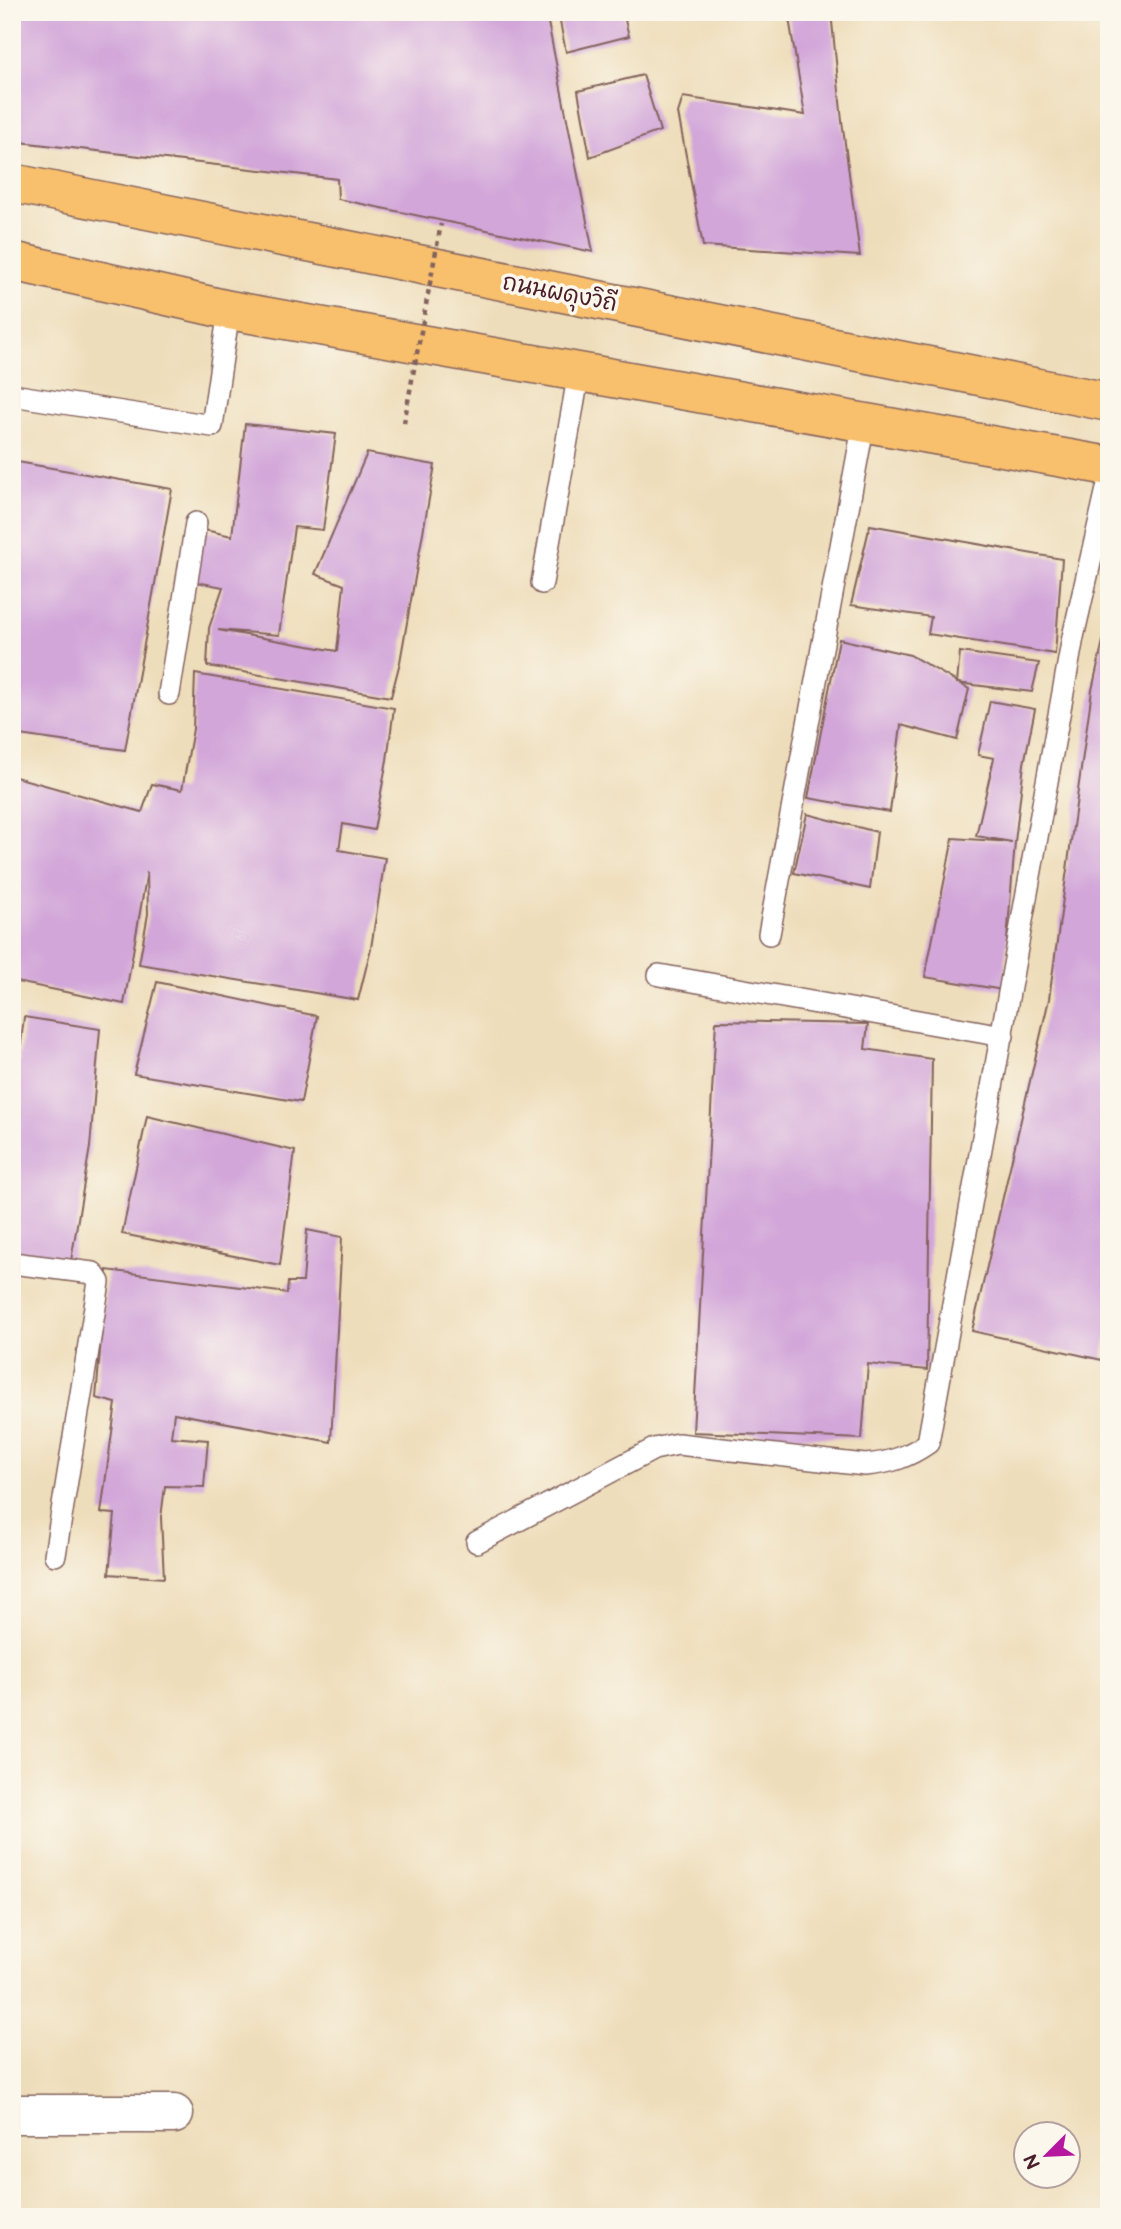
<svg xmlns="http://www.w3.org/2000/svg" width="1121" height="2229" font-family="'Balsamiq Sans','Playpen Sans Thai',sans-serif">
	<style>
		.building { fill: #d2a6d9 }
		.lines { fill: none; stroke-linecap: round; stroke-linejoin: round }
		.lane-casing { stroke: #83625d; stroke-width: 24 }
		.street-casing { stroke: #83625d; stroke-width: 41 }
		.primary-casing { stroke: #83625d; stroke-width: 41 }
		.lane { stroke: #fff; stroke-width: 21 }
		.street { stroke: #fff; stroke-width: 38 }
		.primary { stroke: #f8bf6c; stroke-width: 38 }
		.path-bridge { stroke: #83625d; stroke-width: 4.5; stroke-dasharray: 5 5; stroke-linecap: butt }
		.labels { text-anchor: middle; stroke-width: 7; stroke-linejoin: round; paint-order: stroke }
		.street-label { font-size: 23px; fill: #4a1f2b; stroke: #fbf7ec }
	</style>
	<rect width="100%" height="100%" fill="#fbf7ec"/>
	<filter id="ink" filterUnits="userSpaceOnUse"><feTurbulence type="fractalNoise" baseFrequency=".0143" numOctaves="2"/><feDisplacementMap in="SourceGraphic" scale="14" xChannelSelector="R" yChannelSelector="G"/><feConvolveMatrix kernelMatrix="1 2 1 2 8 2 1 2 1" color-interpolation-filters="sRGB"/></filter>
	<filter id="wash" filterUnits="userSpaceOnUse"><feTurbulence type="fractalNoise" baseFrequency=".00686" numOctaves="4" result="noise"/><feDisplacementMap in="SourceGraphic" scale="28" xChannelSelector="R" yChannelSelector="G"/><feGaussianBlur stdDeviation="1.57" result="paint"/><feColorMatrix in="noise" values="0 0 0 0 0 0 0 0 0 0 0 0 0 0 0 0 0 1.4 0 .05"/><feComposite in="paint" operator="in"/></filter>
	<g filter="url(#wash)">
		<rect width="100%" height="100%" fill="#eeddba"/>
		<g id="blocks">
			<!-- building -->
			<g class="building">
				<polygon points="12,12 546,12 593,252 338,199 337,179 12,141"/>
				<polygon points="558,12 623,12 629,36 566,52"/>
				<polygon points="788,12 831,12 842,121 860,256 703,246 678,113 683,97 805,115"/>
				<polygon points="643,75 660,131 590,157 578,91"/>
				<polygon points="245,424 336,434 323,530 294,527 279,635 218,630 337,651 344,585 315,574 367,453 435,465 400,662 391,697 207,666 209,628 223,587 191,581 200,529 232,536"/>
				<polygon points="12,461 172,489 125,750 12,734"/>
				<polygon points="870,525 1062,559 1055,654 928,634 931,617 851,605"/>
				<polygon points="1108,619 1109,1328 1102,1360 972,1331 1049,999 1092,690"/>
				<polygon points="839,639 910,655 969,689 957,740 901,725 890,812 808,798"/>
				<polygon points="960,652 1039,663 1032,692 957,683"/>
				<polygon points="195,674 394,708 387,760 374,830 343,824 339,850 385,858 371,948 358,1000 139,964 148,914 147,872 124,1004 12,981 12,776 142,812 152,784 182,790 193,729"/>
				<polygon points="990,701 1035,709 1024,764 1015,842 1003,990 925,977 953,838 1012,842 976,836 994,758 978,755"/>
				<polygon points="807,814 877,832 870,889 794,873"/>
				<polygon points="157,982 317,1016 301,1102 134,1074"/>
				<polygon points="24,1017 100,1029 90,1147 71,1261 12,1254 12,1119"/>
				<polygon points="716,1021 868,1024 865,1049 932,1059 927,1370 868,1364 862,1439 693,1432"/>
				<polygon points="147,1116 295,1151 280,1265 122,1234"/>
				<polygon points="307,1230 342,1237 331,1442 174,1413 171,1437 208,1440 204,1487 165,1486 161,1518 164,1578 109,1574 115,1514 101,1513 116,1403 96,1398 107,1270 287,1293 288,1282 303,1282"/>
			</g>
		</g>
	</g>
	<g filter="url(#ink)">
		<use href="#blocks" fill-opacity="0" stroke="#83625d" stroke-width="2"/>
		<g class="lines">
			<defs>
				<g id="lane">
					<polyline points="12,395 212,426 229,310"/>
					<polyline points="542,583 579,372"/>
					<polyline points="169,694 196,523"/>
					<polyline points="769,934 864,422"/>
					<polyline points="659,975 1003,1036"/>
					<polyline points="12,1263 93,1273 99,1282 55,1555"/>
					<path d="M477 1542 654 1449 678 1444 865 1465C890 1463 908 1457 928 1443L1073 637 1109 480"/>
				</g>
				<polyline id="street" points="12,2114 174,2114"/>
				<g id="primary">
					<polyline points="12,183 1109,402"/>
					<polyline points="12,261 229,310 1109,466"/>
				</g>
			</defs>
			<!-- lane casing -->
			<use href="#lane" class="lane-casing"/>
			<!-- street casing -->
			<use href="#street" class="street-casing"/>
			<!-- primary casing -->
			<use href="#primary" class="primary-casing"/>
			<!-- lane -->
			<use href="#lane" class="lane"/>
			<!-- street -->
			<use href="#street" class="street"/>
			<!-- primary -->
			<use href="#primary" class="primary"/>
			<!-- path-bridge -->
			<polyline class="path-bridge" points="404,423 441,224"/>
		</g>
	</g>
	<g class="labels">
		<!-- street labels -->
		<g class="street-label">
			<text transform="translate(560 292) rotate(11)" y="8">ถนนผดุงวิถี</text>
		</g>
	</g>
	<!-- margin -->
	<rect width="1121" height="2229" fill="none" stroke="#fbf7ec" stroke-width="42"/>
	<!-- north arrow -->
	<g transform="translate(1047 2155) rotate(246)"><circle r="33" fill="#fbf7ec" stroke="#b4a19f" stroke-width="2"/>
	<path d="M0-5L12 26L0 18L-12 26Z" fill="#b5179e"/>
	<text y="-10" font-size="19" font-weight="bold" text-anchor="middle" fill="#4a1f2b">N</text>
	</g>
</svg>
